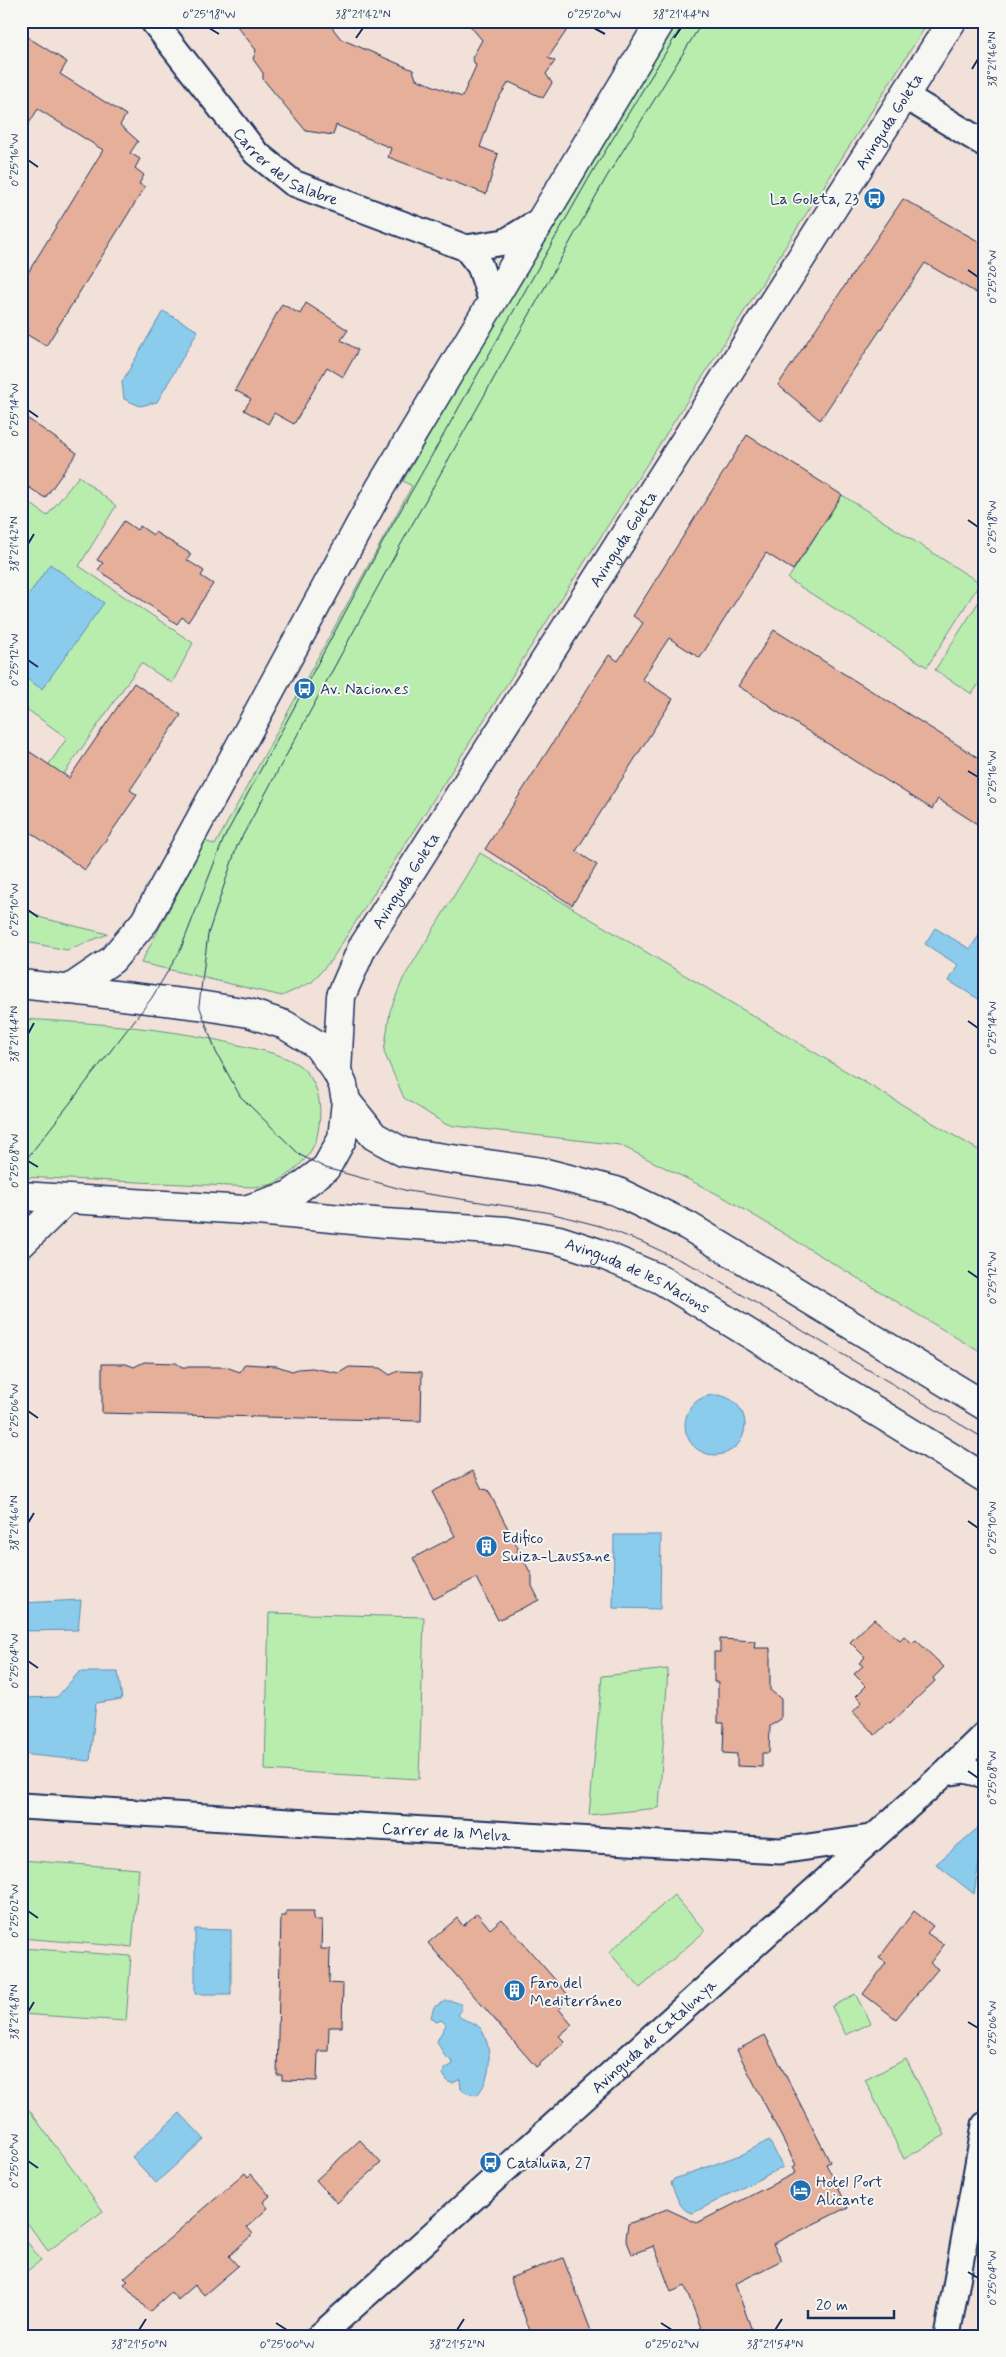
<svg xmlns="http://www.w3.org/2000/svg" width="1006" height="2357" font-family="Mynerve,sans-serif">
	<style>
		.green { fill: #b9edae; stroke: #6a8e86 }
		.water { fill: #8bccec; stroke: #5e8db3 }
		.building { fill: #e5af9a; stroke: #1b2f5e }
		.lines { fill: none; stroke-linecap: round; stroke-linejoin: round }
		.minor-casing { stroke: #1b2f5e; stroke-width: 29 }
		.tertiary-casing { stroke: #1b2f5e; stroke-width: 31 }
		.secondary-casing { stroke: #1b2f5e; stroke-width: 31 }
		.minor { stroke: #f6f6f2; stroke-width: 25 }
		.tertiary { stroke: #f6f6f2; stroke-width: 28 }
		.secondary { stroke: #f6f6f2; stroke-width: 28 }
		.tram { stroke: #1b2f5e; stroke-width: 1 }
		.ticks { fill: none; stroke: #1b2f5e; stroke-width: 2 }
		.labels { text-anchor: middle; stroke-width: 4; stroke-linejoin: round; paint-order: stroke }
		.street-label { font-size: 16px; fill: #1b2f5e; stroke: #f6f6f2 }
		.poi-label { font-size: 16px; fill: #1b2f5e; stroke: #f6f6f2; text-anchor: start }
		.neatline { fill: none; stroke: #1b2f5e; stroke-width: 2 }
		.ticks-label { font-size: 12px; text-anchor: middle; fill: #1b2f5e }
	</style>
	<rect width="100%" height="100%" fill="#f1e1d8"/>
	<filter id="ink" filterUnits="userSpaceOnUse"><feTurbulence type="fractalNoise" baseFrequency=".02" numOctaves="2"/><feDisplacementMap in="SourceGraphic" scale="10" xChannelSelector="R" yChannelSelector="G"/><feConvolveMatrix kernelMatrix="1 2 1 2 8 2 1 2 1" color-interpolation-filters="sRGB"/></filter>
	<g filter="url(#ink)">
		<!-- green -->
		<g class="green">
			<polygon points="672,21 929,21 332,959 312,982 282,996 141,963 205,841 215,845 412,486 403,481 559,209 563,211 597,155 591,151"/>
			<polygon points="79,476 116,506 79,566 193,643 172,683 141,663 29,824 21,805 67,738 21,705 21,496 47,516"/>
			<polygon points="842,495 980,583 927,667 788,579"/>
			<polygon points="985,592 985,674 972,694 935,670"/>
			<polygon points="480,853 985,1154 985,1355 725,1198 620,1145 447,1125 404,1098 384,1052 390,1011 403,979"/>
			<polygon points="21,907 42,918 108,934 67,950 21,941"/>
			<path d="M21 1019C97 1023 173 1028 247 1047 265 1051 285 1055 300 1066 322 1084 323 1114 316 1140 310 1158 291 1175 275 1183 269 1186 259 1186 253 1187L21 1177Z"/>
			<polygon points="269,1613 424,1617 419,1779 265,1770"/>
			<polygon points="668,1669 659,1808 589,1815 602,1676"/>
			<polygon points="21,1860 139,1869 132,1947 21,1938"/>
			<polygon points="674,1895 705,1931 640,1988 609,1952"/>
			<polygon points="21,1948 131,1956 126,2021 21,2014"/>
			<polygon points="855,1994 871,2023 846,2035 832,2007"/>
			<polygon points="906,2059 945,2135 904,2159 865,2080"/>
			<polygon points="21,2099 103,2211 48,2251 21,2214"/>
			<polygon points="21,2234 41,2260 21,2276"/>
		</g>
		<!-- water -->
		<g class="water">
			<polygon points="163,311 198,331 157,402 140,406 124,399 122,382"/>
			<polygon points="50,564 104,603 42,689 21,675 21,606"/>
			<polygon points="985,926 985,1003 949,981 958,965 925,944 935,928 970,949"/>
			<circle cx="715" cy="1425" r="30"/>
			<polygon points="614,1535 661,1535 660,1609 613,1608"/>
			<polygon points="81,1600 78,1630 24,1631 21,1629 21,1603"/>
			<polygon points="79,1672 118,1672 122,1699 96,1703 90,1761 21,1754 21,1698 57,1697"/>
			<polygon points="979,1827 984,1831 974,1894 936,1864"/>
			<polygon points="195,1929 231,1930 231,1994 195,1994"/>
			<path d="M445 2001H452L461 2004V2011L458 2015C464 2022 475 2021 481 2029 493 2048 492 2079 477 2095L467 2093 461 2089 460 2079 453 2083 448 2082 443 2074 444 2069 452 2065 453 2062 444 2055 437 2041 446 2025 442 2020 436 2022 431 2017 434 2007Z"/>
			<polygon points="180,2113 204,2139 156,2183 132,2157"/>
			<path d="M769 2140 783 2167 693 2213C680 2212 676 2194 671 2183L674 2179 743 2154Z"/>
		</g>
		<!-- building -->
		<g class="building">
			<polygon points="233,21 327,21 341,39 413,70 416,79 462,97 476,66 472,58 482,40 466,21 573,21 548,58 555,61 546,74 552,83 543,98 509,82 496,102 480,147 498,154 486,194 388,157 391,148 336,125 333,135 306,131 263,79 263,73 253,59 256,50"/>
			<polygon points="21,33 67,62 60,74 126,115 120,125 138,141 130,153 140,159 135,168 144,175 139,184 145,187 46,346 21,331 21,284 103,150 38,109 21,136"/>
			<polygon points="903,199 985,245 985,298 925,263 820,420 778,385"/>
			<polygon points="306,303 348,330 341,340 358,350 343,377 327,367 294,424 274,413 268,424 244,410 251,399 235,390 282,304 300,314"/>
			<polygon points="21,414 77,453 45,498 21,482"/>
			<polygon points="747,435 842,495 793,570 766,553 700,658 669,638 642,679 673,699 576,851 597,865 572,905 485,849 609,655 618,661 643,623 633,616"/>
			<polygon points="124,521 137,530 140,526 153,535 155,532 191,554 187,560 204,571 201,576 213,584 188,622 182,617 177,624 98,570 103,563 97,560"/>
			<polygon points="774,630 985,762 985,829 938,799 932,809 771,708 772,707 738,686"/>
			<polygon points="134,683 181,715 130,790 137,795 85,870 21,826 21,746 69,778"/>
			<polygon points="144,1362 176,1363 182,1367 226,1367 240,1372 245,1364 277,1366 292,1371 298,1369 312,1368 339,1373 349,1367 380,1368 390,1375 398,1371 422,1372 421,1421 102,1413 102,1364 126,1364 134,1367"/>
			<polygon points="473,1471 482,1489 488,1490 518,1548 517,1553 527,1566 532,1576 532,1586 539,1600 498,1620 476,1578 434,1599 413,1558 455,1536 432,1492"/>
			<polygon points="874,1619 900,1640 904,1636 912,1643 916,1640 944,1667 933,1678 935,1681 890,1724 888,1723 875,1735 853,1712 862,1702 856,1696 866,1686 854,1674 863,1666 859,1663 865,1657 850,1642"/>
			<polygon points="720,1639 755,1641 754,1648 770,1648 770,1690 781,1699 781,1719 770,1726 769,1753 762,1753 762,1767 737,1766 737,1754 723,1753 724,1723 718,1723 718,1682 714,1682 714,1652 720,1652"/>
			<polygon points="286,1911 314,1911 313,1920 322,1920 321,1949 330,1949 329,1983 343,1984 342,2027 329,2027 328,2051 318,2051 317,2081 282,2080 282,2075 277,2075 281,1916 286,1916"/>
			<polygon points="914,1911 933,1926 927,1933 944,1945 930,1963 938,1969 896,2019 863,1994 886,1963 879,1958"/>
			<polygon points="477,1913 490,1929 502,1919 571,1998 559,2009 572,2025 559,2036 565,2042 536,2067 428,1943 457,1918 463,1926"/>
			<polygon points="765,2035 830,2162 826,2164 848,2207 773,2244 782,2260 735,2284 754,2336 704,2336 685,2286 671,2292 654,2246 632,2254 626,2239 628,2224 667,2209 697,2223 795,2173 792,2167 796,2165 737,2050"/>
			<polygon points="360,2140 381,2163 337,2203 316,2180"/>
			<polygon points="245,2173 248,2177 251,2174 270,2196 263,2202 268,2208 247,2227 253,2234 229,2256 238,2266 204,2295 195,2285 178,2300 171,2292 149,2312 124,2284 128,2281 124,2278"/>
			<polygon points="563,2258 593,2336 532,2336 510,2278"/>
		</g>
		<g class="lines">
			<defs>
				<g id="minor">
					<path id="s1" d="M153 21 256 153 293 183 466 248 480 266 492 302"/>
					<polyline points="905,96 985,144"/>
					<polyline points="466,248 505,242 541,220"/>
					<polyline points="945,1773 965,1770 985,1775"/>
					<path id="s2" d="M21 1806 780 1851 870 1838"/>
					<path id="s3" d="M320 2336 945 1773 985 1734"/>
					<polyline points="947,2336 985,2125"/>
				</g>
				<polyline id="tertiary" points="21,1244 66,1200"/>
				<g id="secondary">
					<polyline points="21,984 199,1005 249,1013 285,1025 316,1044 337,1072 343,1085 346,1101 342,1139 326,1168 290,1195 245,1210 21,1196"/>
					<polyline points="68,990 112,960 145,921 380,488 661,21"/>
					<path id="s4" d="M337 1072 341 996 362 948 952 21"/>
					<polyline points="346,1101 374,1136 403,1152 542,1172 616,1191 688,1226 985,1406"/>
					<path id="s5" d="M245 1210 385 1223 507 1231 559 1240 596 1252 660 1279 985 1478"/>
				</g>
			</defs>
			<!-- minor casing -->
			<use href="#minor" class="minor-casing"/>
			<!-- tertiary casing -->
			<use href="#tertiary" class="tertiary-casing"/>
			<!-- secondary casing -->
			<use href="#secondary" class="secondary-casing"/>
			<!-- minor -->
			<use href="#minor" class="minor"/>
			<!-- tertiary -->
			<use href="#tertiary" class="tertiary"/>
			<!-- secondary -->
			<use href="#secondary" class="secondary"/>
			<!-- tram -->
			<g class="tram">
				<polyline points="703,21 606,178 400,546 237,846 208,934 199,1005 216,1052 240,1096 300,1155 326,1168 408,1191 546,1212 600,1226 642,1242 697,1268 985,1439"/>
				<polyline points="21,1166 151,999 180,951 224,838 385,538 593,171 685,21"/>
			</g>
		</g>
	</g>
	<!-- ticks -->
	<path class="ticks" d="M209 28 219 34M594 28 605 34M356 38 363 28M674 38 681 28M972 69 978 59M28 160 38 167M968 270 978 277M28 410 38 417M968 520 978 527M28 544 34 534M28 660 38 667M968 771 978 777M28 910 38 917M968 1021 978 1028M28 1034 34 1023M28 1161 38 1167M968 1271 978 1278M28 1411 38 1418M968 1521 978 1528M28 1523 34 1513M28 1661 38 1668M968 1771 978 1778M28 1911 38 1918M28 2012 34 2002M968 2022 978 2028M28 2161 38 2168M968 2272 978 2278M276 2323 287 2330M661 2323 672 2330M139 2330 146 2319M457 2330 464 2319M775 2330 782 2319"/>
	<!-- icons -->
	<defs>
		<symbol id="bus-disc" viewBox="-11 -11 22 22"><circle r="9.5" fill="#1f6fb2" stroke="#f6f6f2"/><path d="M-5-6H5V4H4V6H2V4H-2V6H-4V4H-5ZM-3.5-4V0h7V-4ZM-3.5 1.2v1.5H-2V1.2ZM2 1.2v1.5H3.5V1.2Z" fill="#fff"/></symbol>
		<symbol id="building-disc" viewBox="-11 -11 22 22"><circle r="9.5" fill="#1f6fb2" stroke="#f6f6f2"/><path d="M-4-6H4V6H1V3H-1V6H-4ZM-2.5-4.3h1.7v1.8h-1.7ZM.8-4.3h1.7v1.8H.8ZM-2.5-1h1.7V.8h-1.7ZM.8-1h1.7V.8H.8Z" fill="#fff"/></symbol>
		<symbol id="hotel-disc" viewBox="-11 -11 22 22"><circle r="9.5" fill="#1f6fb2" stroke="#f6f6f2"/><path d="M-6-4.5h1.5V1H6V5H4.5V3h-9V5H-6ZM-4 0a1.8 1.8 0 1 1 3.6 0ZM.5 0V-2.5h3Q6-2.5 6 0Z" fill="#fff"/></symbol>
	</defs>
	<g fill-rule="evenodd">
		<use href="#bus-disc" x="862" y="186" width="25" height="25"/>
		<use href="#bus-disc" x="292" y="676" width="25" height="25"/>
		<use href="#building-disc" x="474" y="1534" width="25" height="25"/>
		<use href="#building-disc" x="502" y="1978" width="25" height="25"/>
		<use href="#bus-disc" x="478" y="2150" width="25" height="25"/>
		<use href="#hotel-disc" x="788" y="2178" width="25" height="25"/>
	</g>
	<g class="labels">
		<!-- street labels -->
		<g class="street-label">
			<text dy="6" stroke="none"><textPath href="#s4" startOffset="1109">Avinguda Goleta</textPath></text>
			<text dy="6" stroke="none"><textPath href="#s1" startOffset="200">Carrer del Salabre</textPath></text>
			<text dy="6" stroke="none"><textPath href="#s4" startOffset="614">Avinguda Goleta</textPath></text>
			<text dy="6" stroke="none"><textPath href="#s4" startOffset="209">Avinguda Goleta</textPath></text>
			<text dy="6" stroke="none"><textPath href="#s5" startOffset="402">Avinguda de les Nacions</textPath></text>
			<text dy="6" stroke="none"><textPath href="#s2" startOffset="426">Carrer de la Melva</textPath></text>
			<text dy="6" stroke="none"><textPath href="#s3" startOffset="449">Avinguda de Catalunya</textPath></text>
		</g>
		<!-- poi labels -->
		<g class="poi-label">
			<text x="859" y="204" text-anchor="end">La Goleta, 23</text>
			<text x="320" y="694">Av. Naciones</text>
			<text x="502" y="1543">Edifico<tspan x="502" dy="18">Suiza-Laussane</tspan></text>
			<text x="530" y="1988">Faro del<tspan x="530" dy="18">Mediterráneo</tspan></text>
			<text x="506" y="2168">Cataluña, 27</text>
			<text x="816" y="2187">Hotel Port<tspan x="816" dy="18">Alicante</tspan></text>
		</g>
	</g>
	<!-- margin -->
	<rect width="1006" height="2357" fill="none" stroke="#f6f6f2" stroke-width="55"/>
	<!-- scale -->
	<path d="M808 2310v8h86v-8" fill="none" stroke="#1b2f5e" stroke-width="2.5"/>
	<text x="816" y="2310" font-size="15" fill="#1b2f5e" stroke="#f6f6f2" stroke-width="4" paint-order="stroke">20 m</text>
	<rect x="28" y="28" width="950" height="2302" class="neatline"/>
	<g class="ticks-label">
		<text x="209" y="18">0°25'18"W</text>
		<text x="363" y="18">38°21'42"N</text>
		<text x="594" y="18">0°25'20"W</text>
		<text x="681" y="18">38°21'44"N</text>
		<text transform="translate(992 59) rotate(-90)" y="4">38°21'46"N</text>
		<text transform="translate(14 160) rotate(-90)" y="4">0°25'16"W</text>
		<text transform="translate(992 277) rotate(-90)" y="4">0°25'20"W</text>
		<text transform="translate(14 410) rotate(-90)" y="4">0°25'14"W</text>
		<text transform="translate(992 527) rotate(-90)" y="4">0°25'18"W</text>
		<text transform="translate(14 544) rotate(-90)" y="4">38°21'42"N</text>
		<text transform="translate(14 660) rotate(-90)" y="4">0°25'12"W</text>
		<text transform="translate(992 777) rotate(-90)" y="4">0°25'16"W</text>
		<text transform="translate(14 910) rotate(-90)" y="4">0°25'10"W</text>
		<text transform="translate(992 1028) rotate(-90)" y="4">0°25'14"W</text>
		<text transform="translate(14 1034) rotate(-90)" y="4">38°21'44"N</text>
		<text transform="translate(14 1161) rotate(-90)" y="4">0°25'08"W</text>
		<text transform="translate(992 1278) rotate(-90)" y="4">0°25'12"W</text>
		<text transform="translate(14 1411) rotate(-90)" y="4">0°25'06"W</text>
		<text transform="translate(14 1523) rotate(-90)" y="4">38°21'46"N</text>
		<text transform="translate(992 1528) rotate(-90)" y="4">0°25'10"W</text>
		<text transform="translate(14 1661) rotate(-90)" y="4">0°25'04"W</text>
		<text transform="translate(992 1778) rotate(-90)" y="4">0°25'08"W</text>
		<text transform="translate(14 1911) rotate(-90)" y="4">0°25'02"W</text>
		<text transform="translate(14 2012) rotate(-90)" y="4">38°21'48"N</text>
		<text transform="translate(992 2028) rotate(-90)" y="4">0°25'06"W</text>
		<text transform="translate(14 2161) rotate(-90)" y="4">0°25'00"W</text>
		<text transform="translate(992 2278) rotate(-90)" y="4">0°25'04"W</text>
		<text x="139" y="2348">38°21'50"N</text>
		<text x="287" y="2348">0°25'00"W</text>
		<text x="457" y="2348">38°21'52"N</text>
		<text x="672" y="2348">0°25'02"W</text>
		<text x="775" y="2348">38°21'54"N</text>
	</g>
</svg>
